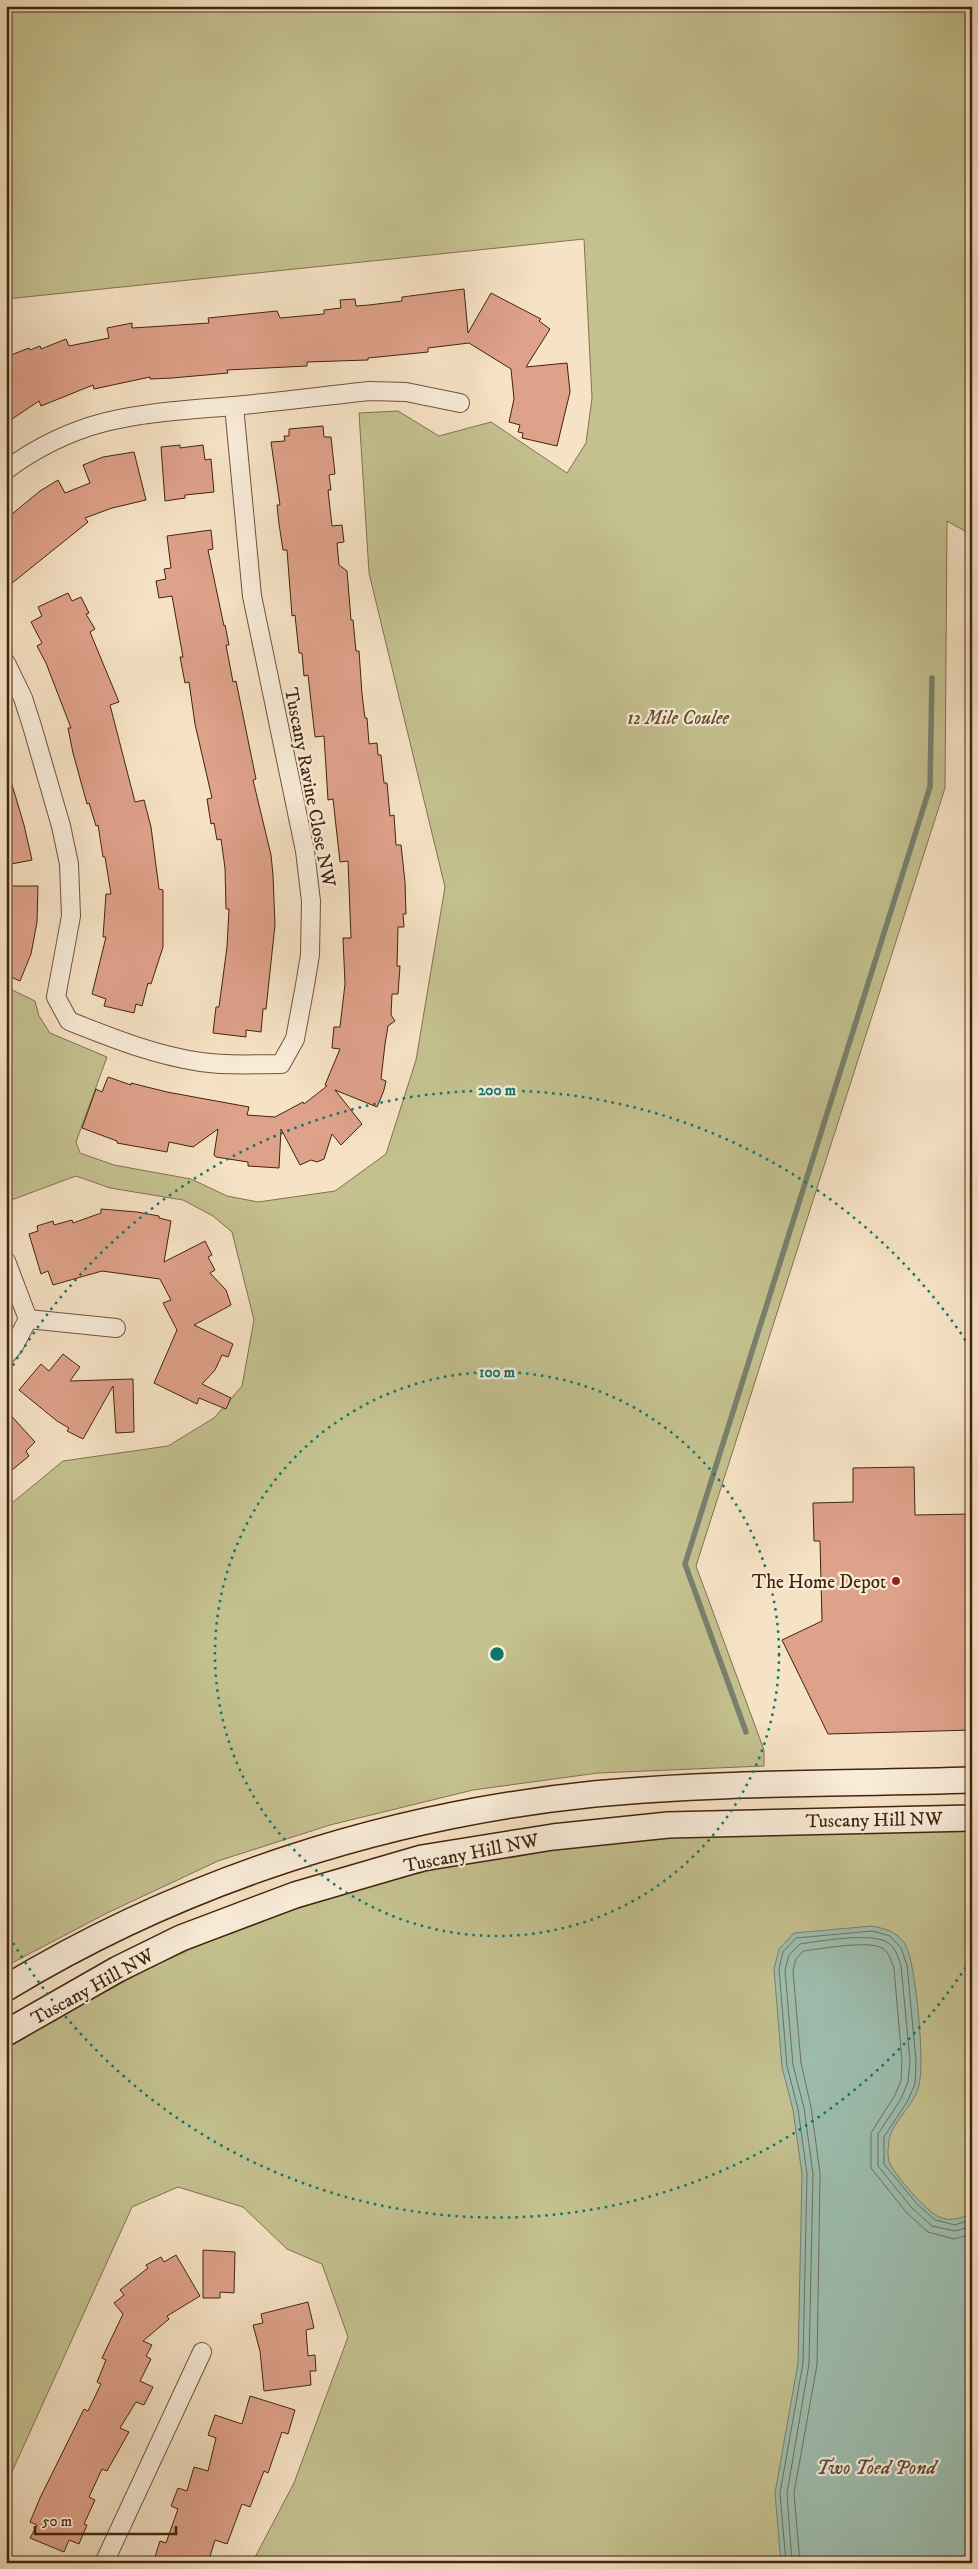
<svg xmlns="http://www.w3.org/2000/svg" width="978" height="2569" font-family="'IM FELL DW Pica',serif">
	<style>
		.green { fill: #c4c18f; stroke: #83724e }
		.water { fill: #9dbeaf; stroke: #79806e }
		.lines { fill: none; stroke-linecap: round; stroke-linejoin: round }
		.shore { stroke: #70715e; stroke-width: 1 }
		.stream { stroke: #79806e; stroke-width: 5.5 }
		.building { fill: #dea18a; stroke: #42240d }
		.street-casing { stroke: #6f543b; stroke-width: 20 }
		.secondary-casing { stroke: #42240d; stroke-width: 28 }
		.street { stroke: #f9ecd9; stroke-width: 18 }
		.secondary { stroke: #f9ecd9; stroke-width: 25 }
		.ring { fill: none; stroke: #0f766e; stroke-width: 2.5; stroke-dasharray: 2.5 5 }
		.poi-dot { fill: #8f2418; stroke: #f9ecd9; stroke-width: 2 }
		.labels { text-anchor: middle; stroke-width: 4.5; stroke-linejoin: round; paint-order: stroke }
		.park-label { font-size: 19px; font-style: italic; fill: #624b2e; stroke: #f9ecd9 }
		.street-label { font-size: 19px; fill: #42240d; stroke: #f9ecd9 }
		.poi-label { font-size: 19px; fill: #42240d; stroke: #f9ecd9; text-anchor: end }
		.water-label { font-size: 20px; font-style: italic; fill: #5d523e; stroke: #f9ecd9 }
		.centre { fill: #0f766e; stroke: #f9ecd9; stroke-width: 2.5 }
		.ring-label { font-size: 15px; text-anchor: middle; font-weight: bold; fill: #0f766e; stroke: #f9ecd9; stroke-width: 4.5; stroke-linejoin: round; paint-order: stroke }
	</style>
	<rect width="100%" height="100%" fill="#f6e2c5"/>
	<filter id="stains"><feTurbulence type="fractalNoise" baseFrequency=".004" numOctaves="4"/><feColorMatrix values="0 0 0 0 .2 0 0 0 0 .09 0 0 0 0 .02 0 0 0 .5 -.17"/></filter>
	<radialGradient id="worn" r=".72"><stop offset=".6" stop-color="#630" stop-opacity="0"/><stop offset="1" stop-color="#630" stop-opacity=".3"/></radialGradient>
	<!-- green -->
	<g class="green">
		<polygon points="6,6 972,6 972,535 947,521 945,788 696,1566 764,1750 764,1766 598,1773 473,1790 330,1825 218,1861 107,1913 6,1966 6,1508 63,1461 168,1446 214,1418 242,1386 254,1320 232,1232 213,1216 183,1200 110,1188 76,1176 6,1202 6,987 35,1001 39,1016 50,1033 107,1057 76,1142 80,1153 114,1165 191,1179 227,1196 258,1202 335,1191 386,1154 416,1060 445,887 369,573 359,413 398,411 439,436 491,422 567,473 586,443 592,398 584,239 6,299"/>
		<path d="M972 1828V2563H252L294 2483 348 2337 322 2264 287 2249 243 2207 178 2187 132 2207 6 2485V2048C66 2014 125 1978 189 1950 322 1893 478 1851 623 1839 661 1835 701 1836 739 1835 817 1833 894 1831 972 1828Z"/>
	</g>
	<!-- water -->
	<path class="water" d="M872 1926C886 1929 899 1932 906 1946 916 1965 925 2064 919 2085 915 2105 890 2124 889 2141 888 2147 887 2159 890 2164 896 2176 927 2212 939 2217 951 2222 960 2218 972 2214V2563H781L775 2493 798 2363 802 2174 793 2110 782 2067 774 1969 779 1949 794 1933Z"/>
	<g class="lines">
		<!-- shore -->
		<g class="shore">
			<polyline points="786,2563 780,2493 803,2363 807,2174 798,2109 787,2066 779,1969 783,1952 796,1938 872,1931 890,1936 901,1948 907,1965 916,2061 915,2084 907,2102 884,2137 884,2164 917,2204 935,2220 955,2225 972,2219"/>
			<path d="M792 2563 787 2493 809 2364 813 2174 804 2108 793 2065 785 1970 789 1955 800 1944C820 1941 866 1933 885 1941 895 1945 898 1957 901 1966L910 2061 908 2082 901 2099 878 2134V2166L912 2208 932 2226 955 2231 972 2226"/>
			<path d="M800 2563 794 2493 817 2365 820 2173 811 2107 801 2063 793 1971 796 1959 803 1951C820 1949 868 1940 882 1948 889 1952 891 1961 894 1968L902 2061 901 2081 895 2095 871 2133V2168L907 2213 928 2232 954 2239 972 2234"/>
		</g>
		<!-- stream -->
		<polyline class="stream" points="746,1732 685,1564 930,787 932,678"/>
	</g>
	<!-- building -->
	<g class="building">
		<polygon points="464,289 468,333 491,293 541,319 539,321 550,329 526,367 567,363 570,392 557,446 522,438 523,433 518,432 520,425 509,422 514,399 511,369 469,343 428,348 428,352 368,358 368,360 307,362 307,366 227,370 228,373 172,378 150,379 150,377 94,389 93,385 41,406 39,401 6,423 6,357 29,348 30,350 40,346 41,349 66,339 69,346 109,338 107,328 132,323 132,328 164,326 209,323 208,318 277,311 280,318 324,314 324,310 341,308 340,300 355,299 356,306 369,305 402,301 402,297"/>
		<polygon points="323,426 324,437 331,437 335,474 329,475 331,490 328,490 332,526 342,525 344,542 337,543 339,565 347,571 351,620 353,620 356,651 359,651 362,694 365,718 367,718 369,744 377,743 378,755 381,755 384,783 387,783 390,816 394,815 396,845 401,845 405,882 406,914 403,914 404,927 398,927 397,966 400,966 398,994 392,994 391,1015 395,1021 388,1026 385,1044 381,1079 386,1081 384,1090 377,1107 335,1090 362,1124 341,1145 332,1134 324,1159 317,1162 311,1160 300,1165 281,1129 279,1168 248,1166 248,1162 216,1157 214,1155 218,1129 193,1147 169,1142 167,1152 117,1143 117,1141 82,1128 96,1089 102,1092 108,1077 131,1085 131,1083 167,1092 249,1107 247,1115 275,1117 303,1102 304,1104 327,1086 325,1085 340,1049 332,1048 334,1027 340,1027 345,984 343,938 351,938 348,861 340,862 333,799 328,800 324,736 315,737 308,675 304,676 302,653 299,653 295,615 292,616 287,550 283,550 279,524 277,505 280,505 271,442 285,441 284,436 289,436 289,429"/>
		<polygon points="180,445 180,448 203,445 205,460 211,459 214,492 185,495 185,498 165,501 161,447"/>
		<polygon points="134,452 146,500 112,508 85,518 88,522 6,588 6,519 40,491 58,480 65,493 90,483 83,465 103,457"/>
		<polygon points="211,530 213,549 208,550 224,626 225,625 229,645 226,645 233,682 236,681 256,779 253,780 271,855 273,875 275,925 266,1009 263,1009 261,1032 246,1030 246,1037 213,1033 216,1007 219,1007 227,947 229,909 226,909 225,868 221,839 217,840 214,823 211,824 207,799 212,798 195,724 189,682 185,683 180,657 183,657 172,596 159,598 156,581 166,579 164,569 171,568 167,536"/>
		<polygon points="68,593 72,601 81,597 89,613 86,614 95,629 90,632 119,702 110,705 135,802 144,800 151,827 159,889 163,890 163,947 151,984 148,983 142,1006 136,1004 134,1013 104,1006 106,999 92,994 106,937 103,937 106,894 111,894 105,857 103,857 98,825 96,826 89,803 87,804 73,753 68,728 71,728 46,663 37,646 42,643 31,622 42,616 38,607"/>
		<polygon points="6,778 10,778 24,825 32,860 6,865"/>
		<polygon points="6,886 38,886 37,922 31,954 20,981 6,975"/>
		<polygon points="101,1209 137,1212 159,1216 159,1218 171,1221 164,1262 205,1241 212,1255 208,1257 215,1270 210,1273 226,1290 231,1305 194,1325 233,1344 228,1357 222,1355 215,1370 202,1384 231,1398 226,1409 199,1398 197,1404 154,1383 177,1330 163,1303 171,1300 160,1279 102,1271 53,1285 48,1271 41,1274 29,1234 38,1231 37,1226 53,1221 54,1225 72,1220 73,1223 101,1213"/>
		<polygon points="63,1354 80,1367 70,1381 133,1379 134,1432 116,1433 113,1386 83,1439 67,1431 69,1428 57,1421 19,1390 41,1364 49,1371"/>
		<polygon points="6,1410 35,1442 26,1451 29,1456 6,1475"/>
		<polygon points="914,1467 915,1515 972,1514 972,1730 828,1734 782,1640 822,1621 820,1541 814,1541 813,1503 853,1502 853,1468"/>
		<polygon points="203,2250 235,2252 234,2293 220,2292 220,2298 203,2298"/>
		<polygon points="176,2255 200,2296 167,2316 169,2319 143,2341 152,2345 146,2356 151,2359 140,2381 153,2387 144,2405 136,2402 120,2428 129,2432 107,2471 102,2469 89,2497 95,2500 84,2524 87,2525 79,2544 69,2540 64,2552 30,2538 37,2525 30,2522 40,2498 84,2409 88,2411 101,2384 97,2382 106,2360 102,2358 123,2314 114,2303 124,2295 120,2290 148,2268 146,2265 161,2257 164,2262"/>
		<polygon points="308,2302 314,2328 306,2330 308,2356 315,2355 316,2371 310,2371 311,2385 264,2391 260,2351 253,2325 263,2323 261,2314"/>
		<polygon points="250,2396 295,2410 288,2434 282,2432 268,2473 264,2471 250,2507 242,2504 227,2544 215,2540 208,2563 153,2563 160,2541 166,2543 178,2509 171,2506 178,2488 187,2491 194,2467 208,2471 216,2438 208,2435 215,2415 242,2424"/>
	</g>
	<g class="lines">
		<defs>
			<g id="street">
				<path d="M6 470C82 414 143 414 232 406 278 402 323 396 369 391L406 392 460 403"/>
				<path d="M6 663 23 698 32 726 61 826 69 864 71 916 56 997 69 1021C112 1038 154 1055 201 1062 227 1066 254 1064 281 1064L295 1039 305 985 310 955 311 901 305 851 252 596 234 406"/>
				<polyline points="6,1261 28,1319 14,1346 6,1355"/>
				<polyline points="28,1319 116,1328"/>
				<polyline points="104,2563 202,2352"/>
			</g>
			<g id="secondary">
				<path d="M6 1988C184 1880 388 1815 594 1794 719 1782 846 1784 972 1780"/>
				<polyline points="6,2033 118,1969 181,1938 295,1895 422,1858 553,1837 668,1825 972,1818"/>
			</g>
		</defs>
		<!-- street casing -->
		<use href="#street" class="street-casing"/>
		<!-- secondary casing -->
		<use href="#secondary" class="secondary-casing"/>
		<!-- street -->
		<use href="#street" class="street"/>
		<!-- secondary -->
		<use href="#secondary" class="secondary"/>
	</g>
	<!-- distance rings -->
	<g class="ring">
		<circle cx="497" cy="1654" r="282"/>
		<path d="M970 1961A564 564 0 0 1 9 1936M9 1372A564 564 0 0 1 970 1347"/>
	</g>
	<!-- markers -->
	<circle class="poi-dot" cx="896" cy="1581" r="5"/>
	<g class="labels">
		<!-- park labels -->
		<g class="park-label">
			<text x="678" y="724">12 Mile Coulee</text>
		</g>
		<!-- street labels -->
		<g class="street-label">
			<text transform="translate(311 787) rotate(79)" y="7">Tuscany Ravine Close NW</text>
			<text transform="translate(874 1819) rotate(-1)" y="7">Tuscany Hill NW</text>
			<text transform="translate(471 1852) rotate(-11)" y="7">Tuscany Hill NW</text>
			<text transform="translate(92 1986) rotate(-29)" y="7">Tuscany Hill NW</text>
		</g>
		<!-- poi labels -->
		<g class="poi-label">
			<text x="886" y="1588">The Home Depot</text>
		</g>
		<!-- water labels -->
		<g class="water-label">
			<text x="876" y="2474">Two Toed Pond</text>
		</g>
	</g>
	<circle cx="497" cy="1654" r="8" class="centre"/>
	<g class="ring-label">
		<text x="497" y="1095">200 m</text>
		<text x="497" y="1377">100 m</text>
	</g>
	<!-- margin -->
	<rect width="978" height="2569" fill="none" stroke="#f6e2c5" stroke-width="25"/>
	<rect x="8" y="8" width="963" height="2554" fill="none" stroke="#42240d" stroke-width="2.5"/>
	<rect x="12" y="12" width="953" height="2544" fill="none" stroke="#42240d"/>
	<!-- scale -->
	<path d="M35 2526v8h141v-8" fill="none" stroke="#42240d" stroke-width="2.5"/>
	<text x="42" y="2526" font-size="15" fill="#42240d" stroke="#f9ecd9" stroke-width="4" paint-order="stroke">50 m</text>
	<rect width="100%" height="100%" filter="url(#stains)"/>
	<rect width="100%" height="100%" fill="url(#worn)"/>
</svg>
